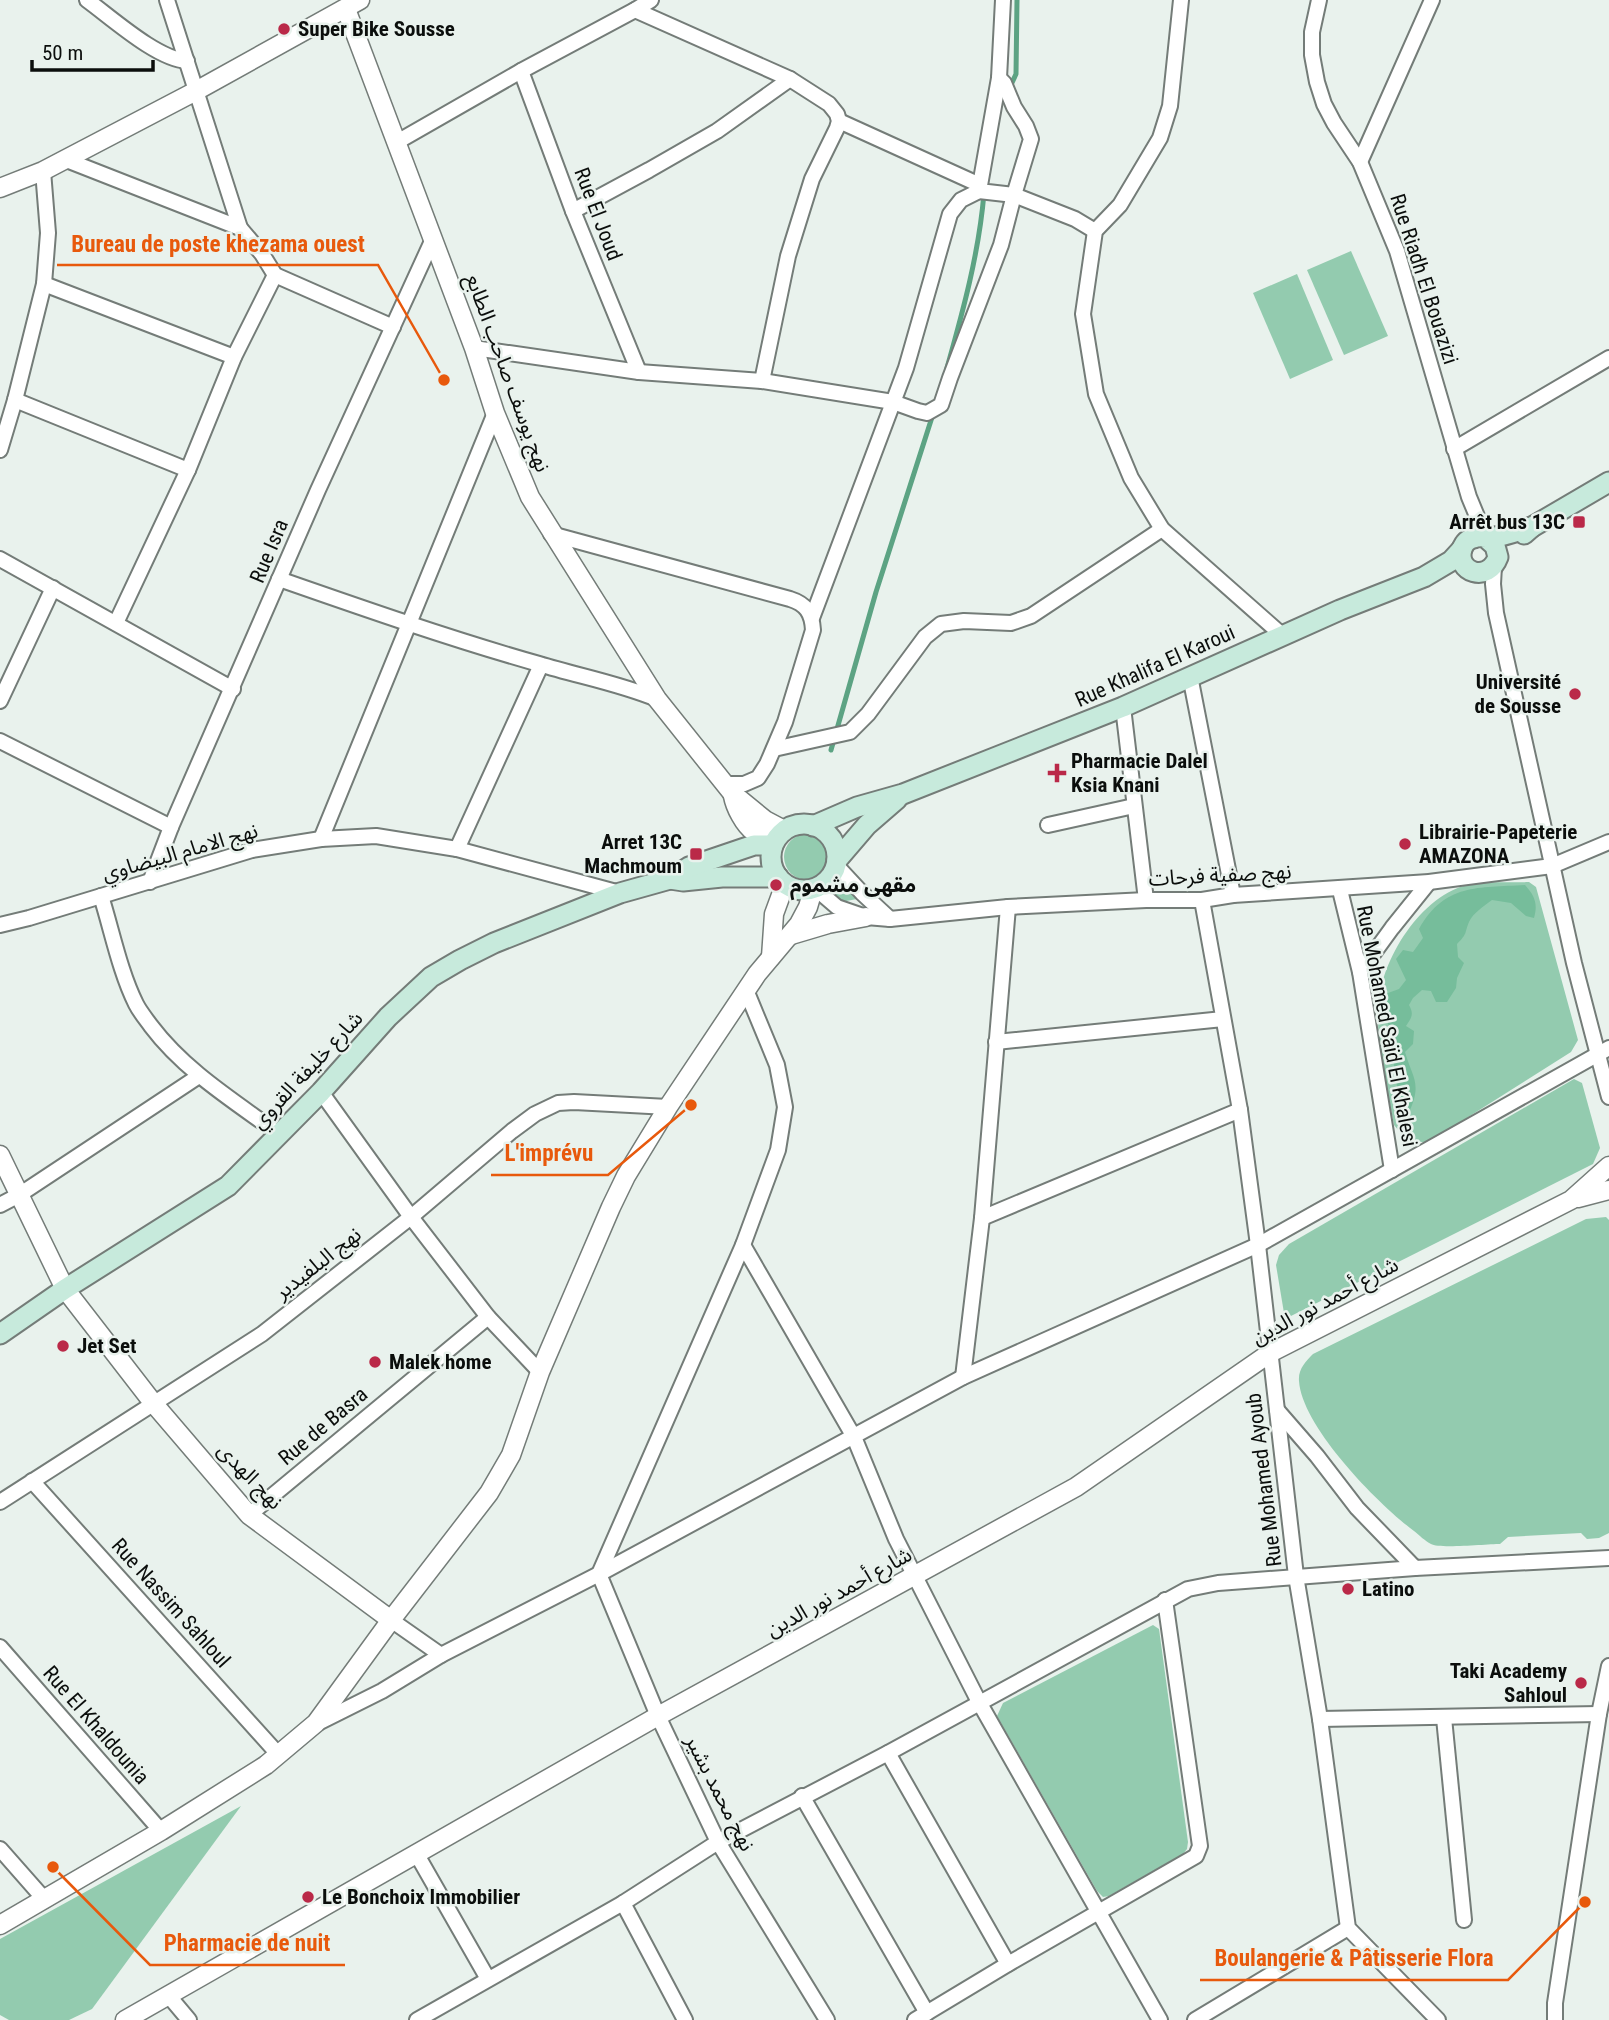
<svg xmlns="http://www.w3.org/2000/svg" width="1609" height="2020" font-family="'Roboto Condensed','Noto Sans Arabic',sans-serif">
	<style>
		.green { fill: #93cbaf }
		.forest { fill: #76bd9b }
		.lines { fill: none; stroke-linecap: round; stroke-linejoin: round }
		.stream { stroke: #5ca383; stroke-width: 5 }
		.minor-casing { stroke: #747c78; stroke-width: 18 }
		.tertiary-casing { stroke: #747c78; stroke-width: 21 }
		.secondary-casing { stroke: #747c78; stroke-width: 23 }
		.minor { stroke: #fff; stroke-width: 14 }
		.tertiary { stroke: #fff; stroke-width: 18 }
		.secondary { stroke: #c7eadc; stroke-width: 19 }
		.poi-dot { fill: #ba2948; stroke: #e9f2ed; stroke-width: 2.5 }
		.labels { text-anchor: middle; stroke-width: 5; stroke-linejoin: round; paint-order: stroke }
		.poi-label { font-size: 21px; font-weight: bold; fill: #0b0e0c; stroke: #e9f2ed; text-anchor: start }
		.street-label { font-size: 21px; fill: #0b0e0c; stroke: #e9f2ed }
		.leader { fill: none; stroke: #e8590c; stroke-width: 2.5 }
		.callout-dot { fill: #e8590c; stroke: #e9f2ed; stroke-width: 2.5 }
		.callout-label { font-size: 23px; text-anchor: middle; font-weight: bold; fill: #e8590c; stroke: #e9f2ed; stroke-width: 5; stroke-linejoin: round; paint-order: stroke }
	</style>
	<rect width="100%" height="100%" fill="#e9f2ed"/>
	<!-- green -->
	<g class="green">
		<polygon points="1351,251 1388,336 1344,355 1307,270"/>
		<polygon points="1297,274 1333,360 1290,379 1253,293"/>
		<circle cx="807" cy="857" r="23"/>
		<polygon points="844,878 857,899 841,902 833,896 836,888"/>
		<path d="M1529 882 1536 887 1578 1040 1571 1052 1435 1138 1426 1143C1411 1140 1403 1137 1394 1125 1388 1090 1376 1041 1378 1007 1381 959 1421 895 1470 884 1486 881 1512 883 1529 882Z"/>
		<polygon points="1574,1079 1582,1083 1600,1148 1593,1164 1285,1319 1276,1265 1279,1255 1289,1244"/>
		<path d="M1606 1217 1609 1220V1533L1599 1538 1587 1539 1581 1533 1508 1537 1500 1544C1487 1544 1439 1549 1431 1544 1425 1541 1419 1535 1414 1531 1378 1504 1302 1427 1299 1381 1298 1369 1306 1361 1313 1354L1586 1219Z"/>
		<polygon points="1153,1625 1159,1629 1188,1842 1187,1849 1183,1854 1109,1896 1103,1897 1097,1891 997,1716 1003,1703"/>
		<polygon points="241,1806 92,2009 69,2020 9,2020 0,2015 0,1939"/>
	</g>
	<!-- forest -->
	<path class="forest" d="M1525 885C1535 896 1538 904 1534 918L1526 916 1511 903 1492 900C1484 906 1473 913 1469 922 1464 934 1468 933 1457 944L1458 957 1464 963 1457 978 1456 988 1447 1002H1436L1431 991 1422 990 1413 998 1409 1005C1414 1014 1412 1017 1406 1026L1414 1031 1413 1044 1405 1052C1412 1077 1422 1083 1410 1110L1402 1112 1395 1076 1390 1029 1385 1015 1388 993 1399 989 1406 980 1396 959 1403 950 1413 952 1423 938 1419 929C1445 883 1478 888 1525 885Z"/>
	<g class="lines">
		<!-- stream -->
		<g class="stream">
			<polyline points="1010,87 1016,74 1017,0"/>
			<path d="M947 368C963 311 979 253 984 193"/>
			<polyline points="831,750 876,592 934,411"/>
		</g>
		<defs>
			<g id="minor">
				<path d="M87 0C113 19 157 59 187 61"/>
				<polyline points="167,0 240,228"/>
				<polyline points="1003,0 999,78 979,191 1014,195 1075,219 1095,231"/>
				<polyline points="1181,0 1170,106 1160,138 1120,205 1095,231 1083,314 1096,394 1131,478 1162,529 1282,635"/>
				<polyline points="1319,0 1312,32 1312,55 1317,82 1324,104 1334,123 1360,162 1397,251 1469,497 1486,538"/>
				<polyline points="635,10 790,79 829,104 837,114 839,121 837,128 812,179 788,256 762,381"/>
				<polyline points="521,71 573,211 639,372"/>
				<polyline points="839,121 980,185"/>
				<polyline points="397,142 521,71 635,10 651,0"/>
				<polyline points="64,159 240,228 262,254 275,275 393,327"/>
				<polyline points="1360,162 1432,0"/>
				<polyline points="573,211 649,170 717,131 790,79"/>
				<polyline points="44,284 234,357"/>
				<polyline points="474,348 639,372 762,381 893,402 918,411 927,413 941,405 950,378 1001,245 1014,195 1031,139 1026,126 1014,107 1004,83 999,78"/>
				<polyline points="15,400 188,470"/>
				<polyline points="1454,449 1609,358"/>
				<polyline points="0,450 15,400 44,284 48,233 43,171"/>
				<path d="M551 534 790 599C806 604 812 613 813 630L785 722 767 764 758 778 744 784H727"/>
				<polyline points="0,559 233,689"/>
				<polyline points="1494,566 1493,584 1496,613 1574,963 1609,1097"/>
				<path d="M279 579C365 609 451 639 539 664 578 676 618 683 657 699"/>
				<polyline points="812,618 906,368 950,214 961,200 979,191"/>
				<polyline points="116,623 188,470 234,357 275,275"/>
				<polyline points="1190,676 1233,895"/>
				<polyline points="0,701 53,588"/>
				<polyline points="1123,707 1146,900"/>
				<polyline points="0,741 171,827"/>
				<polyline points="774,749 850,732 868,714 925,637 941,624 964,621 1011,623 1031,616 1162,529"/>
				<polyline points="1048,825 1134,806"/>
				<polyline points="321,839 495,413"/>
				<polyline points="457,849 541,665"/>
				<polyline points="836,865 862,893 890,919"/>
				<polyline points="150,882 171,827 318,490 433,239"/>
				<polyline points="818,887 823,895 837,907 866,917 890,919 1008,907 1146,900 1202,900 1233,895 1429,882 1552,866 1609,842"/>
				<polyline points="1340,890 1360,972 1392,1170"/>
				<path d="M101 896C112 931 120 972 136 1004 140 1012 146 1019 151 1026 185 1071 234 1101 279 1134"/>
				<polyline points="1202,900 1240,1110 1258,1245 1296,1576 1320,1719 1348,1928 1438,2020"/>
				<polyline points="0,925 29,918 252,850 321,839 376,836 457,849 620,893"/>
				<polyline points="1360,972 1392,928 1429,882"/>
				<polyline points="746,990 777,1065 785,1107 778,1150 743,1245 599,1574 658,1716 718,1842 827,2020"/>
				<polyline points="996,1042 1223,1019"/>
				<polyline points="321,1092 411,1217 488,1317 540,1372"/>
				<polyline points="0,1205 19,1195 199,1076"/>
				<polyline points="982,1218 1240,1110"/>
				<polyline points="743,1245 854,1437 896,1539 979,1702 1160,2020"/>
				<polyline points="963,1377 982,1218 1008,907"/>
				<polyline points="1277,1410 1317,1456 1357,1508 1415,1568 1609,1558"/>
				<polyline points="32,1481 278,1754"/>
				<polyline points="0,1502 262,1334 411,1217 512,1131 535,1114 558,1103 574,1102 668,1107"/>
				<polyline points="249,1515 488,1317"/>
				<polyline points="391,1620 441,1655"/>
				<polyline points="0,1647 161,1831"/>
				<polyline points="1444,1718 1464,1920"/>
				<polyline points="1320,1719 1599,1714"/>
				<polyline points="318,1723 382,1691 441,1655 599,1574 963,1377 1258,1245 1609,1048"/>
				<polyline points="888,1753 1008,1964"/>
				<polyline points="802,1796 927,2013"/>
				<polyline points="0,1849 45,1900"/>
				<polyline points="416,1853 488,1979"/>
				<polyline points="623,1903 685,2020"/>
				<polyline points="168,1995 189,2020"/>
				<polyline points="417,2020 623,1903 718,1842 888,1753 1188,1589 1218,1583 1415,1568"/>
				<polyline points="915,2020 1008,1964 1196,1856 1200,1846 1165,1600"/>
				<polyline points="1195,2020 1348,1928"/>
				<polyline points="1555,2020 1555,2003 1599,1714 1609,1666"/>
			</g>
			<g id="tertiary">
				<polyline points="346,9 474,348 495,413 530,497 657,699 732,793 765,820 784,830"/>
				<polyline points="0,188 43,171 196,91 360,0"/>
				<path d="M733 796C735 807 744 825 754 832 760 836 769 837 776 839"/>
				<polyline points="791,935 828,924 866,917"/>
				<polyline points="771,957 774,914 785,884"/>
				<polyline points="0,1155 65,1289 154,1404 249,1515 391,1620"/>
				<polyline points="1578,1198 1609,1190"/>
				<polyline points="0,1925 161,1831 266,1765 316,1723 391,1620 489,1493 511,1455 540,1372 611,1207 626,1176 668,1107 757,974 799,924 808,907 813,890"/>
				<polyline points="125,2020 658,1716 1076,1487 1270,1353 1571,1200 1609,1166"/>
			</g>
			<g id="secondary">
				<polyline points="1524,534 1532,527 1609,482"/>
				<path d="M1486 538 1495 546 1498 557C1488 584 1455 572 1462 549 1464 543 1468 539 1474 538 1480 535 1488 538 1495 537 1508 535 1520 530 1532 527"/>
				<circle cx="804" cy="857" r="33"/>
				<polyline points="813,826 857,807 903,794 1123,707 1340,610 1424,577 1451,561 1462,549"/>
				<polyline points="837,860 867,825 897,799"/>
				<polyline points="670,879 683,881 722,877 778,877"/>
				<polyline points="0,1334 65,1289 228,1186 321,1092 388,1017 431,977 460,960 494,943 620,893 670,879 689,867 742,849 754,845 773,845"/>
			</g>
		</defs>
		<!-- minor casing -->
		<use href="#minor" class="minor-casing"/>
		<!-- tertiary casing -->
		<use href="#tertiary" class="tertiary-casing"/>
		<!-- secondary casing -->
		<use href="#secondary" class="secondary-casing"/>
		<!-- minor -->
		<use href="#minor" class="minor"/>
		<!-- tertiary -->
		<use href="#tertiary" class="tertiary"/>
		<!-- secondary -->
		<use href="#secondary" class="secondary"/>
	</g>
	<!-- markers -->
	<g class="poi-dot">
		<circle cx="284" cy="29" r="7"/>
		<rect x="1572" y="515" width="14" height="14" rx="3.5"/>
		<circle cx="1575" cy="694" r="7"/>
		<path d="M1053.5 762.5h7v7h7v7h-7v7h-7v-7h-7v-7h7z"/>
		<circle cx="1405" cy="844" r="7"/>
		<rect x="689" y="847" width="14" height="14" rx="3.5"/>
		<circle cx="776" cy="885" r="7"/>
		<circle cx="63" cy="1346" r="7"/>
		<circle cx="375" cy="1362" r="7"/>
		<circle cx="1348" cy="1589" r="7"/>
		<circle cx="1581" cy="1683" r="7"/>
		<circle cx="308" cy="1897" r="7"/>
	</g>
	<g class="labels">
		<!-- poi labels -->
		<g class="poi-label">
			<text x="298" y="36">Super Bike Sousse</text>
			<text x="1565" y="529" text-anchor="end">Arrêt bus 13C</text>
			<text x="1561" y="689" text-anchor="end">Université<tspan x="1561" dy="24">de Sousse</tspan></text>
			<text x="1071" y="768">Pharmacie Dalel<tspan x="1071" dy="24">Ksia Knani</tspan></text>
			<text x="1419" y="839">Librairie-Papeterie<tspan x="1419" dy="24">AMAZONA</tspan></text>
			<text x="682" y="849" text-anchor="end">Arret 13C<tspan x="682" dy="24">Machmoum</tspan></text>
			<text x="790" y="892">مقهى مشموم</text>
			<text x="77" y="1353">Jet Set</text>
			<text x="389" y="1369">Malek home</text>
			<text x="1362" y="1596">Latino</text>
			<text x="1567" y="1678" text-anchor="end">Taki Academy<tspan x="1567" dy="24">Sahloul</tspan></text>
			<text x="322" y="1904">Le Bonchoix Immobilier</text>
		</g>
		<!-- street labels -->
		<g class="street-label">
			<text transform="translate(598 214) rotate(69)" y="7">Rue El Joud</text>
			<text transform="translate(1424 279) rotate(72)" y="7">Rue Riadh El Bouazizi</text>
			<text transform="translate(508 373) rotate(70)" y="7">نهج يوسف صاحب الطابع</text>
			<text transform="translate(269 551) rotate(-67)" y="7">Rue Isra</text>
			<text transform="translate(1155 666) rotate(-24)" y="7">Rue Khalifa El Karoui</text>
			<text transform="translate(180 852) rotate(-16)" y="7">نهج الامام البيضاوي</text>
			<text transform="translate(1220 875) rotate(-3)" y="7">نهج صفية فرحات</text>
			<text transform="translate(1387 1026) rotate(79)" y="7">Rue Mohamed Saïd El Khalesi</text>
			<text transform="translate(307 1070) rotate(-47)" y="7">شارع خليفة القروي</text>
			<text transform="translate(318 1263) rotate(-38)" y="7">نهج البلفيدير</text>
			<text transform="translate(1325 1301) rotate(-28)" y="7">شارع أحمد نور الدين</text>
			<text transform="translate(323 1426) rotate(-40)" y="7">Rue de Basra</text>
			<text transform="translate(250 1476) rotate(46)" y="7">نهج الهدى</text>
			<text transform="translate(1264 1480) rotate(-97)" y="7">Rue Mohamed Ayoub</text>
			<text transform="translate(839 1592) rotate(-29)" y="7">شارع أحمد نور الدين</text>
			<text transform="translate(171 1603) rotate(48)" y="7">Rue Nassim Sahloul</text>
			<text transform="translate(96 1725) rotate(49)" y="7">Rue El Khaldounia</text>
			<text transform="translate(720 1793) rotate(63)" y="7">نهج محمد بشير</text>
		</g>
	</g>
	<!-- callouts -->
	<path class="leader" d="M444 380L378 265H57M691 1105L608 1175H491M53 1867L150 1965H345M1585 1902L1508 1980H1200"/>
	<g class="callout-dot">
		<circle cx="444" cy="380" r="7"/>
		<circle cx="691" cy="1105" r="7"/>
		<circle cx="53" cy="1867" r="7"/>
		<circle cx="1585" cy="1902" r="7"/>
	</g>
	<g class="callout-label">
		<text x="218" y="252">Bureau de poste khezama ouest</text>
		<text x="549" y="1161">L'imprévu</text>
		<text x="247" y="1951">Pharmacie de nuit</text>
		<text x="1354" y="1966">Boulangerie &amp; Pâtisserie Flora</text>
	</g>
	<!-- scale -->
	<path d="M32 60v10h121v-10" fill="none" stroke="#0b0e0c" stroke-width="3.5"/>
	<text x="42" y="60" font-size="21" fill="#0b0e0c" stroke="#e9f2ed" stroke-width="5" paint-order="stroke">50 m</text>
</svg>
